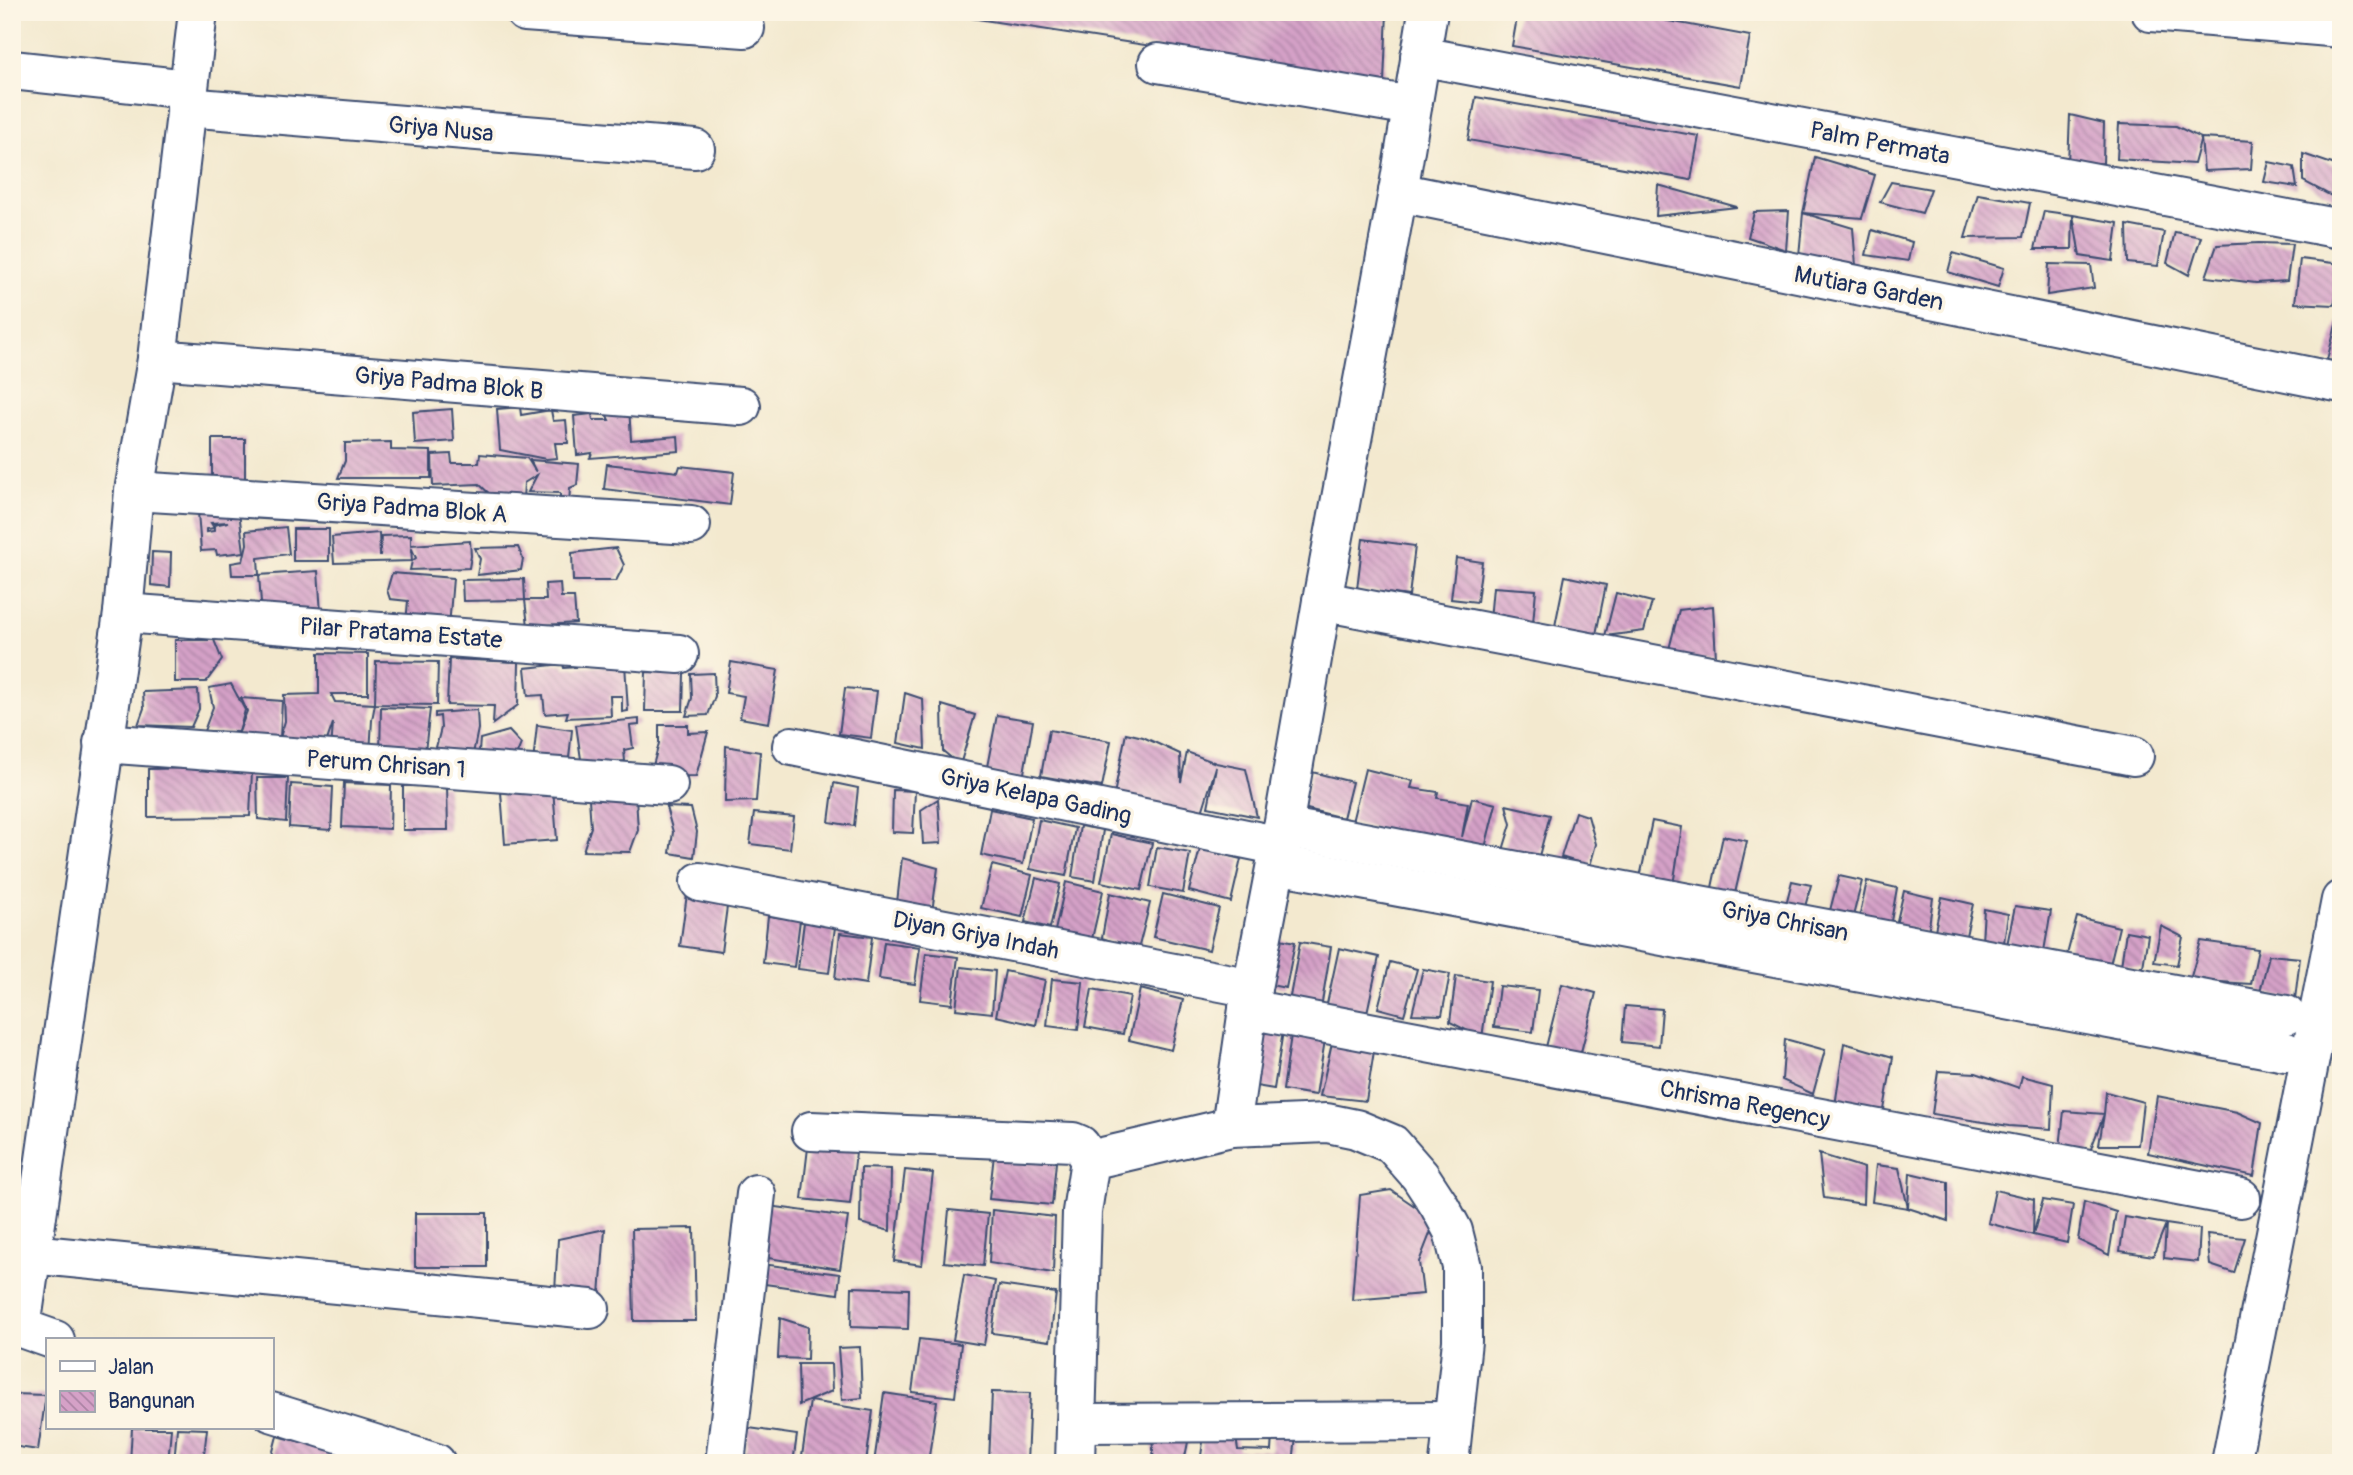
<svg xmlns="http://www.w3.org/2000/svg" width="2353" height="1475" font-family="Pangolin,sans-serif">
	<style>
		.building { fill: url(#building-back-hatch); fill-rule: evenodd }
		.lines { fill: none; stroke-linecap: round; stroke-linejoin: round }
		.minor-casing { stroke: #3b4b6f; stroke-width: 42 }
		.minor { stroke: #fff; stroke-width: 38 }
		.labels { text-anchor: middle; stroke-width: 7; stroke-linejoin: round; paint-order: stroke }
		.street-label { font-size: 24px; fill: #1b2f5e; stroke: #fcf5e5 }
	</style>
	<defs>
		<pattern id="building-back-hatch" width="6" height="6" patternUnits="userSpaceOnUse" patternTransform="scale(1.75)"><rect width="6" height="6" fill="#d5a1c7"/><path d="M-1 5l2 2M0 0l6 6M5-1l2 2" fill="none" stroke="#ac84a5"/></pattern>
	</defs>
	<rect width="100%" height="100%" fill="#fcf5e5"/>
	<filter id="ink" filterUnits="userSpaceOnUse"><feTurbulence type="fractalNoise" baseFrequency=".0143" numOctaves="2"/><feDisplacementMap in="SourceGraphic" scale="14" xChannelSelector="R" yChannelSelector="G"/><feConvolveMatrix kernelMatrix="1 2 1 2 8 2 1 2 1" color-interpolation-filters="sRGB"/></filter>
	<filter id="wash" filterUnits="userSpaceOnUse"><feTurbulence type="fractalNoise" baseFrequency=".00686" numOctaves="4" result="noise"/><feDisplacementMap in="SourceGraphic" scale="28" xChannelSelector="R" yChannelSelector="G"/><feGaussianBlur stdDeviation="1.57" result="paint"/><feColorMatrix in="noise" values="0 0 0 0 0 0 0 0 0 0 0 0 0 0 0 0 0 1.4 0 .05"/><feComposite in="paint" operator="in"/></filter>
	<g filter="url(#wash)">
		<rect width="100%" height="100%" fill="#f3e9cf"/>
		<g id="blocks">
			<!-- building -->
			<g class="building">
				<polygon points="946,12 1387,12 1384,82 945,14"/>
				<polygon points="1518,12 1620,12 1750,36 1741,86 1512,46"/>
				<polygon points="12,33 14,33 16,57 12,57"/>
				<polygon points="1476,97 1699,136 1691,180 1468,140"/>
				<polygon points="2070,115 2104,123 2103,163 2068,164"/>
				<polygon points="2119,124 2176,126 2201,138 2194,164 2117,159"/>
				<polygon points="2201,138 2253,141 2251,169 2204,171"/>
				<polygon points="2303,154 2341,167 2341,182 2337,199 2303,181"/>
				<polygon points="1815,157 1875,175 1862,218 1803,213"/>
				<polygon points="2269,162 2294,167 2297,187 2264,182"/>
				<polygon points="1891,182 1931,189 1922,213 1880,202"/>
				<polygon points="1658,185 1737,207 1656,216"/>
				<polygon points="1978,194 2030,203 2023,237 1965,238"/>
				<polygon points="1789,211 1786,250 1748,237 1754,212"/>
				<polygon points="2044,211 2073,215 2118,223 2113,261 2080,256 2073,215 2072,249 2035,249"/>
				<polygon points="1803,213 1853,228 1856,266 1799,256"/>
				<polygon points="2127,225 2164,232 2158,266 2128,263"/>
				<polygon points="1872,230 1912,242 1908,261 1866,255"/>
				<polygon points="2175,232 2201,237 2189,275 2167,263"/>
				<polygon points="2259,243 2292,244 2287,281 2256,283 2206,277 2217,245"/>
				<polygon points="1953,253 2004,268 1998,287 1948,272"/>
				<polygon points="2300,259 2341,264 2341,277 2334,305 2295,303"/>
				<polygon points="2049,264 2091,265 2094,288 2047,295"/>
				<polygon points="2337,321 2341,322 2341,363 2327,360"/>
				<polygon points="629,406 631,440 678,436 679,451 590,458 592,453 577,455 574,416 592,414 593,420 609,420 604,409"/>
				<polygon points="520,407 521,415 551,410 553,421 566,420 568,443 555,443 557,458 546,459 500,450 497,409"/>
				<polygon points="452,409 454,441 415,444 413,412"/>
				<rect x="212" y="439" width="33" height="42"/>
				<polygon points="391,442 391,450 431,451 431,478 338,478 345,461 345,443"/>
				<polygon points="451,454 452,463 479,463 480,454 527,458 536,472 530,460 579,464 577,485 570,488 569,506 560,506 560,493 528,492 537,475 524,483 523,499 492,496 479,484 433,486 432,455"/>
				<polygon points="607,464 678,472 680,466 734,472 730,505 604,489"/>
				<path d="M238 504 244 552 217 555 216 550 201 551 198 512ZM228 522 214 525V531L207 532V529L214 528 211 523Z"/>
				<polygon points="286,527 289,554 258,558 259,575 232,575 231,563 243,561 247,544 246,531"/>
				<rect x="293" y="529" width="36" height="32"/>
				<polygon points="379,533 380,556 381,536 411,535 411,545 470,541 471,556 469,568 410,570 412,561 416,558 411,547 412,561 334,563 332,537"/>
				<polygon points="1363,539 1415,546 1409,596 1357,589"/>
				<polygon points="518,547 523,559 521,570 477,575 480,559 475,548"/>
				<polygon points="616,548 624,565 616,581 573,581 572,553"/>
				<polygon points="152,552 171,553 170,587 151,585"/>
				<polygon points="1456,558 1482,562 1477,602 1451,599"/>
				<polygon points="318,571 321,613 262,617 259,575"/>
				<polygon points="392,573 453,578 449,627 406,623 408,601 390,599 387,590"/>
				<polygon points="1565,576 1606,585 1594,644 1553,636"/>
				<polygon points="524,579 525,600 463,601 462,580"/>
				<polygon points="560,583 561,597 574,597 576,623 528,626 525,600 546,600 545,584"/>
				<polygon points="1493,587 1536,590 1533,623 1490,620"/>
				<polygon points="1616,593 1652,602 1644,631 1605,636"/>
				<polygon points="1713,606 1716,658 1666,661 1679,610"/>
				<polygon points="175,640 214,640 222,660 206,682 175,682"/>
				<polygon points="319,653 368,654 368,694 331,694 335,702 375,704 372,720 370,753 331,751 333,723 322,755 278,744 285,721 284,695 319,694"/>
				<polygon points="449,659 519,662 518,705 493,724 494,706 447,705"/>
				<polygon points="376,661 438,662 437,705 375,704"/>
				<polygon points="731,662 778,670 769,723 740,718 744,696 726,693"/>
				<polygon points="563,664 564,668 625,664 628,711 622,712 622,696 610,696 611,716 566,718 568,712 545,714 543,695 528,696 525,668"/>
				<polygon points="646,672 684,673 683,711 645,711"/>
				<polygon points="714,673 715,696 708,715 686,716 692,698 691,674"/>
				<polygon points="231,684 245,710 239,732 204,731 213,707 209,688"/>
				<polygon points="845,688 877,691 871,738 839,734"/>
				<polygon points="198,690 199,709 191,727 138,725 144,708 143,692"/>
				<polygon points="905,693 923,699 925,749 898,743"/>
				<polygon points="241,698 282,701 280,737 235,742 247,711"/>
				<polygon points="942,705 975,715 960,765 943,751"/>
				<polygon points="381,707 430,709 424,759 380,755"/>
				<polygon points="477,710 478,729 473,754 433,759 441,728 440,716 435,717 435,713"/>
				<polygon points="997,715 1033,721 1023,779 986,772"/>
				<polygon points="639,719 639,725 630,726 633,748 624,750 625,761 582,766 576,725"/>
				<polygon points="537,725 572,730 568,767 533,763"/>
				<polygon points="659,725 688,725 688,733 708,732 696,776 650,777 659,743"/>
				<polygon points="1049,730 1111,741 1102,787 1041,776"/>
				<polygon points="509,731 521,744 512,766 478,763 480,739"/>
				<polygon points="1126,733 1143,737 1180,754 1181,782 1187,752 1216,763 1246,769 1257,817 1208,807 1216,767 1199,822 1114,795"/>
				<polygon points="726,746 760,752 756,801 725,802"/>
				<polygon points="207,768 252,771 250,816 148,817 148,769"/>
				<polygon points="1365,769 1413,781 1411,788 1438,792 1437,798 1468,803 1462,837 1472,798 1496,804 1482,860 1352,822"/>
				<polygon points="1312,772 1352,782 1343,818 1303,808"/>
				<polygon points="257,778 288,778 286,822 258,819"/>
				<polygon points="344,783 391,785 390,829 342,827"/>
				<polygon points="834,783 858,788 854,826 829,822"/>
				<polygon points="291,784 333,787 331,830 289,827"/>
				<polygon points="447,785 448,830 403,830 403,786"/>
				<polygon points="553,788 557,840 505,844 501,792"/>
				<polygon points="893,790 915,791 913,833 892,832"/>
				<polygon points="636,797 638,830 630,852 583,851 591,827 589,799"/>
				<polygon points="938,799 941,843 923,844 921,810"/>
				<polygon points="1506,805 1550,815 1535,871 1500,860 1511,824"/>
				<polygon points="666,807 691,808 697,832 694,857 670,853 673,832"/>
				<polygon points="990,809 1032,818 1023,864 981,855"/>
				<polygon points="1575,812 1588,816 1596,844 1590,866 1561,857"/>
				<polygon points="754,813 794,817 790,849 750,844"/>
				<polygon points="1039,820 1075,828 1066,876 1030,869"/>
				<polygon points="1652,821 1682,827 1672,892 1638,887"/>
				<polygon points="1080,826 1103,830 1095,881 1072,877"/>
				<polygon points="1111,834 1152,843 1141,890 1101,882"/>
				<polygon points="1723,836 1747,841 1733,902 1710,897"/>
				<polygon points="1157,847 1190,853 1183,893 1150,887"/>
				<polygon points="1200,849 1241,859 1231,902 1189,891"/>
				<polygon points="902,858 938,868 932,912 896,912"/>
				<polygon points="992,865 1032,875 1022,917 981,908"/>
				<polygon points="1839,876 1862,881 1852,920 1828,918"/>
				<polygon points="1036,878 1060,884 1050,928 1025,922"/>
				<polygon points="1792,881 1811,885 1801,921 1782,920"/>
				<polygon points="1867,881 1897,888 1891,921 1858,924"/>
				<polygon points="1066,882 1103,891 1091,943 1054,935"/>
				<polygon points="1904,891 1933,898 1928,933 1896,925"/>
				<polygon points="1110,893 1150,903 1138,950 1102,938"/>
				<polygon points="687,894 728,899 721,952 680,946"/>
				<polygon points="1163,894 1219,908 1209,950 1153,937"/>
				<polygon points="1942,897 1973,904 1965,940 1934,935"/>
				<polygon points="2015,906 2051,911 2044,951 2007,945"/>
				<polygon points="1984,909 2008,914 2003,950 1982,942"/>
				<polygon points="768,916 800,920 794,967 763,963"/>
				<polygon points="2077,917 2119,927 2107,977 2064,966"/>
				<polygon points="804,922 835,927 829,973 798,969"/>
				<polygon points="2161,926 2183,937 2177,965 2154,962"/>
				<polygon points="2126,931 2148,935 2143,967 2121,966"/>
				<polygon points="840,933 872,937 866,984 835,979"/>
				<polygon points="1271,937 1295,942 1286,988 1261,983"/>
				<polygon points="2201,941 2258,949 2251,984 2190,980"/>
				<polygon points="884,942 920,947 915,984 879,979"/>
				<polygon points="1300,942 1331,947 1321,1008 1289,1002"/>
				<polygon points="1339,948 1379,957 1365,1022 1325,1013"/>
				<polygon points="926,953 958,957 952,1004 920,1000"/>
				<polygon points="2269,955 2300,958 2295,999 2260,992"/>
				<polygon points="1390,962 1417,969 1404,1015 1378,1008"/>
				<polygon points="961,967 995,971 992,1013 956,1009"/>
				<polygon points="1423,969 1450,974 1442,1015 1412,1014"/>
				<polygon points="1005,971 1045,980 1036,1025 996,1016"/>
				<polygon points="1456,976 1490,981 1482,1038 1450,1022"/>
				<polygon points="1052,979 1083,982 1078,1030 1047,1026"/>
				<polygon points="1562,984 1596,993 1580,1056 1546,1047"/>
				<polygon points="1499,986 1538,990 1533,1032 1494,1027"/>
				<polygon points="1092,989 1130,996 1123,1034 1085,1027"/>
				<polygon points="1140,989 1183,1000 1171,1050 1129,1040"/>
				<polygon points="1625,1006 1662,1009 1659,1046 1622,1042"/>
				<polygon points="1253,1026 1283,1031 1274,1089 1244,1084"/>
				<polygon points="1291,1035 1325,1040 1316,1095 1283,1090"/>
				<polygon points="1785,1039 1825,1050 1813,1094 1782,1080"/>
				<polygon points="1332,1043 1374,1051 1366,1101 1320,1096"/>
				<polygon points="1844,1043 1893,1057 1884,1110 1835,1106"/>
				<polygon points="1938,1071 1976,1073 2019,1088 2022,1076 2053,1084 2051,1129 2009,1126 1932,1114"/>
				<polygon points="2106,1092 2143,1102 2138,1145 2099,1145 2104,1114 2089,1154 2060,1148 2064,1111 2104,1114"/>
				<polygon points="2157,1096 2237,1112 2262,1123 2254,1176 2148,1153"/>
				<polygon points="809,1139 857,1144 850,1204 802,1199"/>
				<polygon points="1819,1154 1864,1168 1863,1204 1824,1198"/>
				<polygon points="994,1155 1056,1162 1052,1205 989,1199"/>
				<polygon points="1876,1165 1899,1168 1908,1208 1872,1202"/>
				<polygon points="861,1168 891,1169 890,1231 860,1223"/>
				<polygon points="905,1170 933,1173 922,1265 894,1261"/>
				<polygon points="1910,1173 1948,1182 1948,1221 1908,1208"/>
				<polygon points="1391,1190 1416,1207 1421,1203 1433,1226 1419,1262 1423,1294 1352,1300 1360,1195"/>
				<polygon points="1995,1190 2034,1199 2033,1235 1988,1223"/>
				<polygon points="2043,1200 2073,1205 2067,1243 2033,1235"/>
				<polygon points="2084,1202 2116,1212 2109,1255 2078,1240"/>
				<polygon points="762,1205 848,1217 840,1269 755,1256"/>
				<polygon points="949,1210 988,1214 983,1266 944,1262"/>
				<polygon points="992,1210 1055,1217 1053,1273 989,1263"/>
				<rect x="415" y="1213" width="72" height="54"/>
				<polygon points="2125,1217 2166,1224 2200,1229 2198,1262 2164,1258 2166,1224 2153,1256 2120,1251"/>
				<polygon points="694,1228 696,1321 634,1321 632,1229"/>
				<polygon points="605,1229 600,1295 555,1291 558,1239"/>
				<polygon points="2207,1234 2245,1238 2234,1273 2210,1265"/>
				<polygon points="754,1263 840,1274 838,1294 751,1282"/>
				<polygon points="964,1275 995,1281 984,1345 953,1340"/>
				<polygon points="999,1285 1056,1293 1050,1341 992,1333"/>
				<polygon points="852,1287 909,1289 908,1329 851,1327"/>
				<polygon points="780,1318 808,1327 807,1359 778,1358"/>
				<polygon points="919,1339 961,1344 955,1397 912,1392"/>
				<polygon points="860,1347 862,1398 842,1400 838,1348"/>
				<polygon points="798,1364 831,1364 832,1391 799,1405"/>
				<polygon points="992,1392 1030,1393 1027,1463 989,1462"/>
				<polygon points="884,1393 937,1401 928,1463 874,1463"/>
				<polygon points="12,1394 46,1395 38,1450 12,1446"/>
				<polygon points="810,1401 873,1411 866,1463 848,1463 802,1456"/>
				<polygon points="132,1428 171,1428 168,1463 130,1463"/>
				<polygon points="177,1428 207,1429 203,1463 174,1463"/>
				<polygon points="749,1428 797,1435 793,1463 745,1456"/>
				<polygon points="1152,1435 1189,1437 1185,1457 1201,1456 1204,1435 1236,1437 1238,1450 1271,1451 1272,1435 1296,1437 1293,1463 1154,1463"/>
				<polygon points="277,1436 339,1451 336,1463 270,1463"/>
			</g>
		</g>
	</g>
	<g filter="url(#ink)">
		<use href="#blocks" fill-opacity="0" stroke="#3b4b6f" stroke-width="2"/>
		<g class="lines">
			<defs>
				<g id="minor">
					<polyline points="525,12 745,28"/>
					<polyline points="2151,12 2341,28"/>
					<polyline points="1420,56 2341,229"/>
					<polyline points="1158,63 1412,106"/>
					<polyline points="12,70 188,89"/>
					<polyline points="186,107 695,149"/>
					<polyline points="1398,192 2341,383"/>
					<polyline points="157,359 741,406"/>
					<polyline points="134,491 691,525"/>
					<polyline points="1322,601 2134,756"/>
					<polyline points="123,613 679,654"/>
					<polyline points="103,743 668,785"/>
					<polyline points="792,746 1280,846"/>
					<polyline points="1283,827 2286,1015"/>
					<polyline points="1276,864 2286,1052"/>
					<polyline points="700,882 1252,988"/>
					<polyline points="1248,1009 2241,1198"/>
					<polyline points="1231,1127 1248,1009 1283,827 1322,601 1398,192 1428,12"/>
					<polyline points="811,1131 1073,1142 1080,1145 1090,1160"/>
					<polyline points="31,1254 590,1309"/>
					<polyline points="12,1328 21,1328 55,1340"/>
					<polyline points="21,1328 123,613 134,491 157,359 198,12"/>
					<polyline points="271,1412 436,1463"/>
					<polyline points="1076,1423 1452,1421"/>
					<polyline points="725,1463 756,1194"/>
					<polyline points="1075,1463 1082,1212 1090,1160 1231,1127 1327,1123 1356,1129 1392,1144 1420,1176 1439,1205 1453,1231 1462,1267 1462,1341 1449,1463"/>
					<polyline points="2231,1463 2341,900"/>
				</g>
			</defs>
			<!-- minor casing -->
			<use href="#minor" class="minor-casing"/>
			<!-- minor -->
			<use href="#minor" class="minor"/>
		</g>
	</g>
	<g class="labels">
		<!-- street labels -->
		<g class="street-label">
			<text transform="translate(441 129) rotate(5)" y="8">Griya Nusa</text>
			<text transform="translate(1880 143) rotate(11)" y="8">Palm Permata</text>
			<text transform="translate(1869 288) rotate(11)" y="8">Mutiara Garden</text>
			<text transform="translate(449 383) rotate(5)" y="8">Griya Padma Blok B</text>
			<text transform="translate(412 508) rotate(4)" y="8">Griya Padma Blok A</text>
			<text transform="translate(401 633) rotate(4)" y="8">Pilar Pratama Estate</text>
			<text transform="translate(386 764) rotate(4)" y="8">Perum Chrisan 1</text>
			<text transform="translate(1036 796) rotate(12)" y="8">Griya Kelapa Gading</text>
			<text transform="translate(1785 921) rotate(11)" y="8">Griya Chrisan</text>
			<text transform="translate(976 935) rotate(11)" y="8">Diyan Griya Indah</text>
			<text transform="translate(1745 1104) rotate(11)" y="8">Chrisma Regency</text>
		</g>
	</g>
	<!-- margin -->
	<rect width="2353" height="1475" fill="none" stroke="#fcf5e5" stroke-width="42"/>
	<!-- legend -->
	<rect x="46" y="1338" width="228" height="91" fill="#fcf5e5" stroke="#a2a6af" stroke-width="2"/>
	<rect x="60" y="1361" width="35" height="10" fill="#ffffff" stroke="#a2a6af" stroke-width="2"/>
	<text x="108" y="1374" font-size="21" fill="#1b2f5e">Jalan</text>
	<rect x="60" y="1391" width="35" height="21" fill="url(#building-back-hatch)" stroke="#a2a6af" stroke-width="2"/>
	<text x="108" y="1408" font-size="21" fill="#1b2f5e">Bangunan</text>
</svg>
